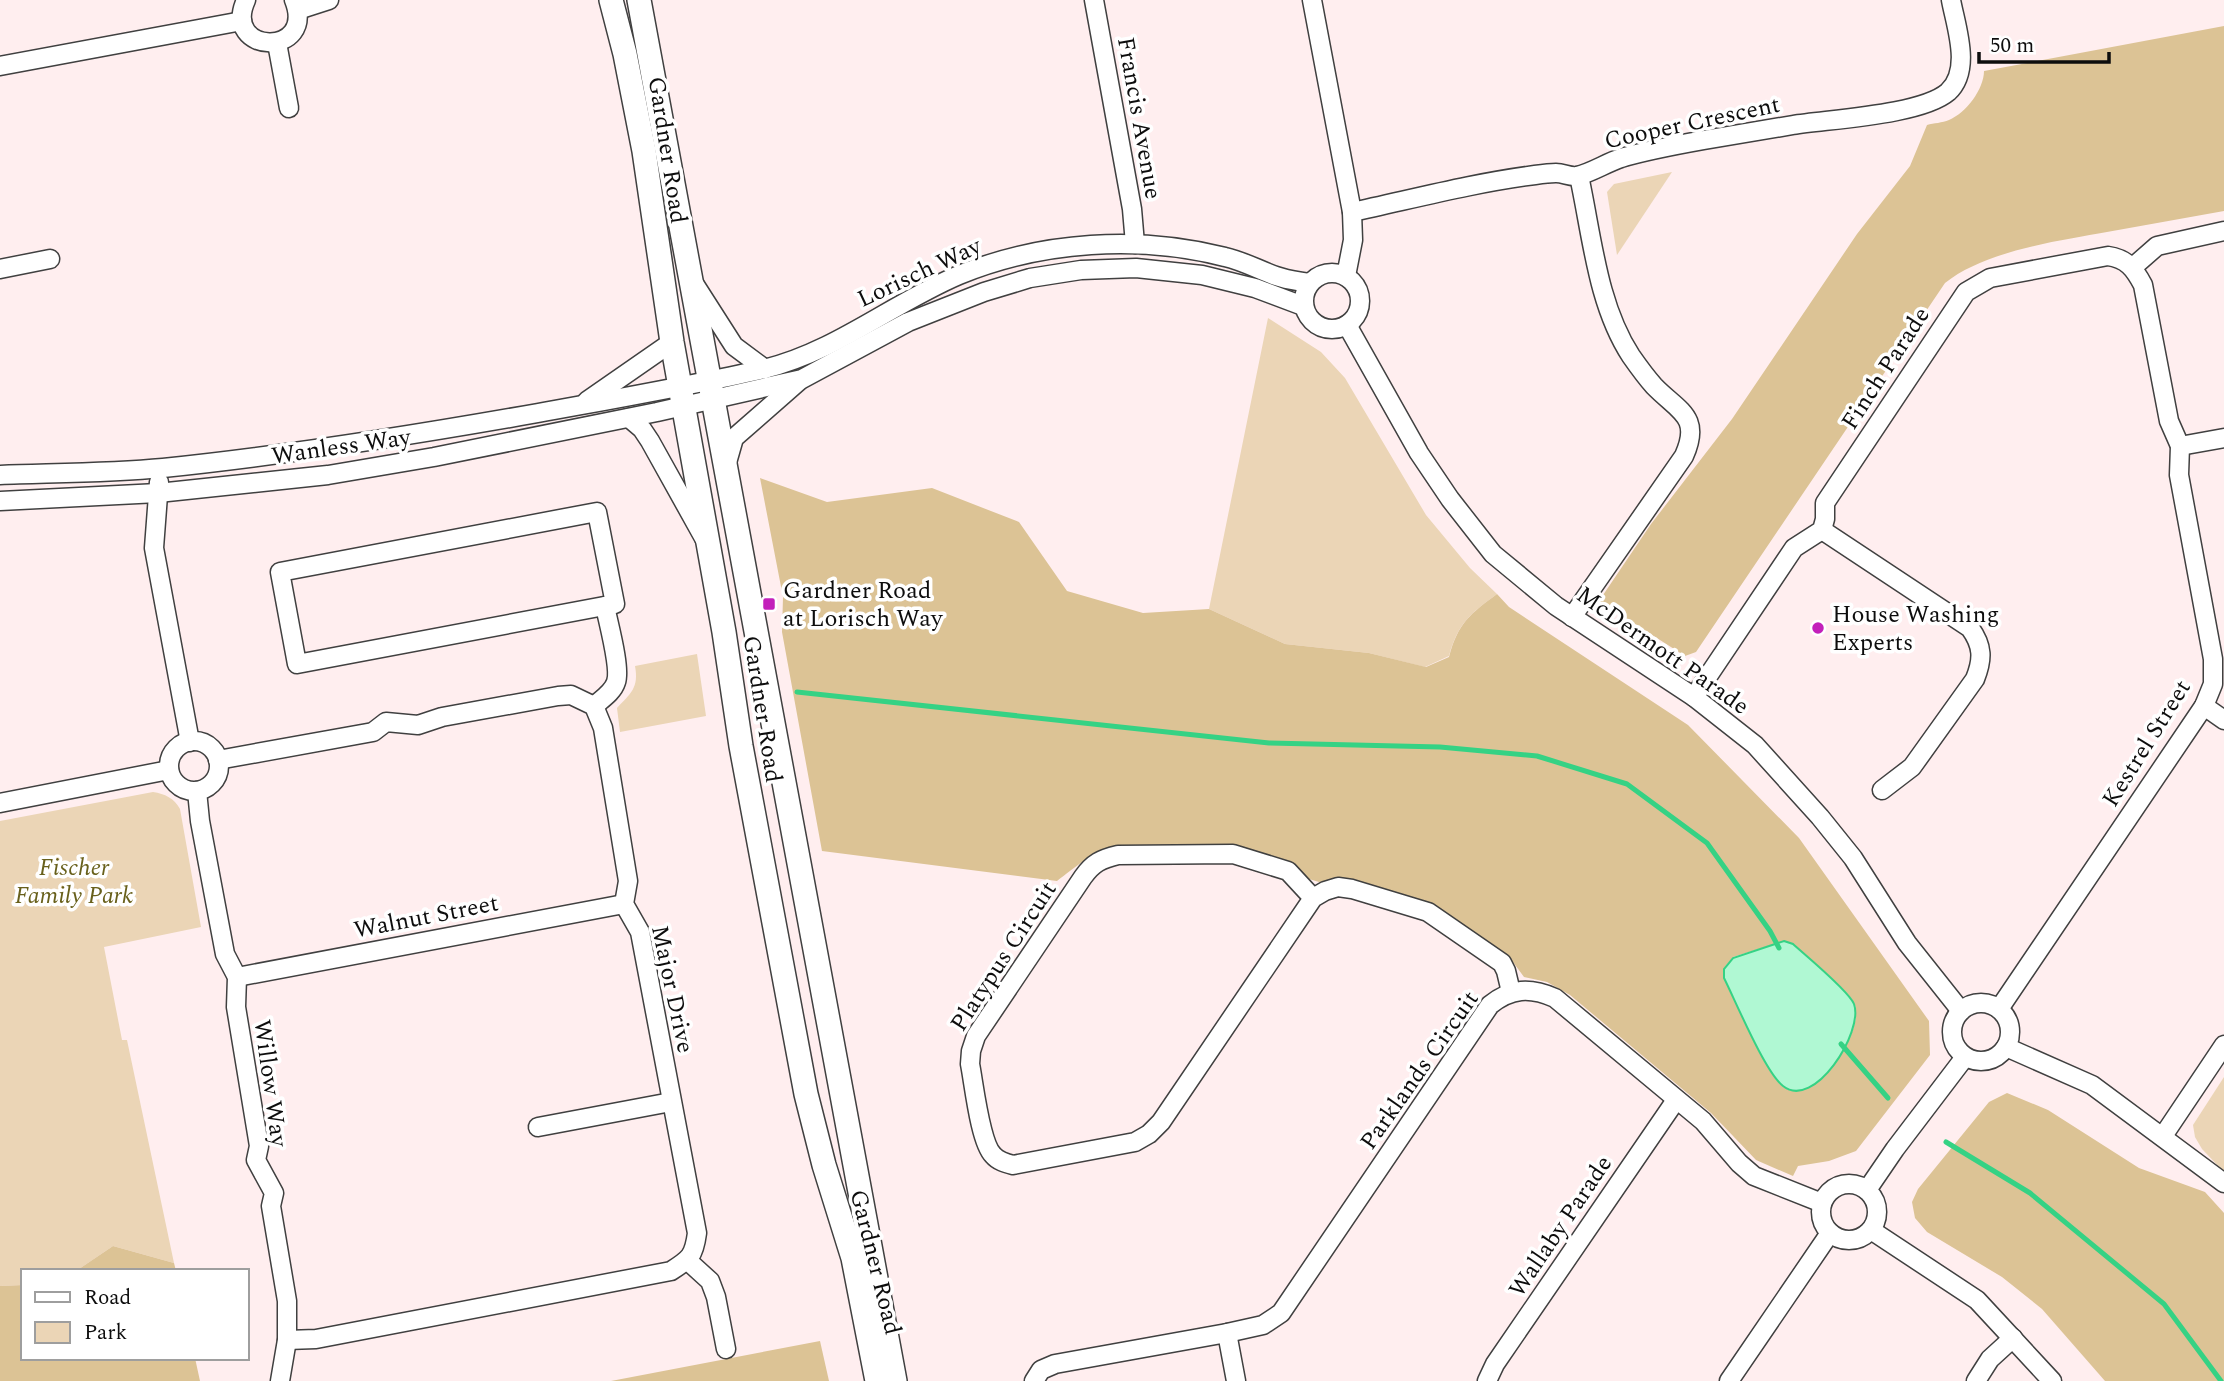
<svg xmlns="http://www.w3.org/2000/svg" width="2224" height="1381" font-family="Spectral,serif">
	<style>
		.green { fill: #ebd5b6 }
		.forest { fill: #dcc395; fill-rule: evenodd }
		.water { fill: #b0f8d3; stroke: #35d284; stroke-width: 2 }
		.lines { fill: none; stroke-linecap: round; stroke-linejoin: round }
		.stream { stroke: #35d284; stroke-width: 5 }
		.minor-casing { stroke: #404040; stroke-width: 21 }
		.tertiary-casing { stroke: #404040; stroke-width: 26 }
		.minor { stroke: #fff; stroke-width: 18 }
		.tertiary { stroke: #fff; stroke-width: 23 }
		.poi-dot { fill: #c320ba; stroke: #fff; stroke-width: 2.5 }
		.labels { text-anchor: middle; stroke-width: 7; stroke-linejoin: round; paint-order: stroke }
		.street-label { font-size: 24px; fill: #0d0d0d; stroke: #fff }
		.poi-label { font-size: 24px; fill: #0d0d0d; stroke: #fff; text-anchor: start }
		.park-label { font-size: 24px; font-style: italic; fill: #68601b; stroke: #fff }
	</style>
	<rect width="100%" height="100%" fill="#ffeeef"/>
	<!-- green -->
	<g class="green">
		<polygon points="1672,172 1617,255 1607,192 1614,184"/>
		<path d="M1268 318 1321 352 1345 378 1426 515 1470 568 1497 594C1470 614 1458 623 1449 656L1425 667 1369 653 1285 644 1209 609Z"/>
		<path d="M697 654 706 716 620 732 617 708C631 693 639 688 635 666Z"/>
		<path d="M153 792C165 794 174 798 180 809L201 927 104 947 122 1040H127L174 1263 113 1246 76 1271H23V1285L0 1286V821Z"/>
		<polygon points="2224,1077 2224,1172 2202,1149 2195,1137 2193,1125"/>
	</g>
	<!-- forest -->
	<g class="forest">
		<path d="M2224 26V211C2185 218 2146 225 2107 232 2057 241 1985 251 1945 283L1696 652 1685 656 1599 601 1651 524 1732 419 1857 234 1910 166 1927 125C1934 123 1942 123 1949 120 1966 113 1984 89 1984 71Z"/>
		<path d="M760 478 827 502 932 488 1019 522 1067 591 1143 613 1209 609 1285 644 1369 653 1426 667 1449 657C1458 623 1470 614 1497 594L1509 607 1688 725 1799 838 1929 1021 1930 1055 1856 1151 1829 1161 1798 1166 1793 1176 1756 1160 1711 1113 1570 995 1547 982 1524 977 1510 958 1431 903 1347 879 1319 882 1309 879 1289 862 1226 846 1115 848C1091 852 1076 867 1057 881L822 851 782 632 783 597ZM1784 941C1799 946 1810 960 1821 971 1831 980 1850 992 1855 1005 1864 1033 1813 1112 1782 1086 1763 1069 1737 1004 1724 978V968L1733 957Z"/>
		<polygon points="2007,1093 2048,1110 2139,1168 2205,1192 2224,1213 2224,1381 2105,1381 2042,1309 2002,1277 1927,1232 1915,1218 1912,1202 1918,1189 1989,1102"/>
		<polygon points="113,1246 174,1263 176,1271 76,1271"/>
		<polygon points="23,1285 23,1358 195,1358 200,1381 0,1381 0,1286"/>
		<polygon points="820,1341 829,1381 611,1381"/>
	</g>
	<!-- water -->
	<path class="water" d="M1784 941 1793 944C1805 955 1849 991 1854 1004 1864 1032 1814 1111 1783 1086 1765 1072 1736 1002 1724 978V969L1733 958Z"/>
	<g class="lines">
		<!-- stream -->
		<g class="stream">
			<polyline points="797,692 1269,743 1440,747 1537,756 1627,784 1707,843 1770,931 1779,948"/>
			<polyline points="1841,1044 1888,1098"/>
			<polyline points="1946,1142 2030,1193 2164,1304 2221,1381"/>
		</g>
		<defs>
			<g id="minor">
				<path d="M246 0C221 55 317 58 294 0"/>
				<polyline points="1094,0 1132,209 1135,244"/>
				<polyline points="1312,0 1352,212 1353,240 1346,276"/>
				<polyline points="298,10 329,0"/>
				<polyline points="277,43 289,108"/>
				<polyline points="0,66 242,21"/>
				<path d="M1352 212C1413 199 1473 183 1535 175 1542 174 1549 173 1556 173 1564 173 1569 177 1577 176 1591 173 1606 163 1621 158 1648 150 1676 145 1704 140 1734 135 1764 130 1793 125 1831 119 1921 115 1948 92 1972 70 1956 27 1951 0"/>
				<polyline points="2133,267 2157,246 2224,231"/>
				<polyline points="0,269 50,259"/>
				<circle cx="1332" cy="301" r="28"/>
				<polyline points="695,285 734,346 765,369"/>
				<polyline points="1347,325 1419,453 1450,499 1493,554 1556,606 1694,697 1755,745 1820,817 1853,858 1907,943 1961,1011"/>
				<polyline points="587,401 672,342"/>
				<polyline points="629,418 642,429 650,441 704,538"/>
				<polyline points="2180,446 2224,438"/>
				<polyline points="726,466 734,438 799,381"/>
				<path d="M0 475C54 473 109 473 163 468 289 455 414 435 538 413 614 399 690 386 764 369 835 352 893 303 959 275 1042 241 1139 235 1225 257 1243 261 1259 270 1276 276 1287 280 1298 281 1309 283"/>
				<polyline points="159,482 154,548 190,742"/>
				<polyline points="0,501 158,493 328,475 434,457 657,412 802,379 908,322 984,292 1030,278 1081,270 1136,268 1202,275 1255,288 1303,306"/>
				<polygon points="597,512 615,604 297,664 280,572"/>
				<path d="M1822 530 1970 628C1983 646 1983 659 1975 679L1912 767 1882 790"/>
				<path d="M1572 617 1684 456C1702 416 1678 411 1654 386 1646 377 1638 366 1631 356 1597 304 1592 235 1579 176"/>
				<path d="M1694 697 1794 548 1822 530 1825 519V503L1966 292 1990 278 2108 256C2127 259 2134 268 2143 285L2169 421 2180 446 2179 475 2213 659V684L2204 706 1999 1009"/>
				<path d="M594 706C602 699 613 692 616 682 621 668 608 622 605 606"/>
				<polyline points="2204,706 2224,720"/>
				<circle cx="194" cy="766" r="25"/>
				<path d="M218 760 373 732 386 722 418 725 442 717 558 696 571 695 594 706 603 728 628 881 624 904 640 932 697 1233C694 1256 690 1259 671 1271L316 1339 287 1340"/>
				<polyline points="197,791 200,821 225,954 237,977 236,1007 259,1146 256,1160 274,1193 271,1206 287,1301 287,1340 280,1381"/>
				<polyline points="0,803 169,770"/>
				<path d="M1313 898 1161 1122 1149 1134 1135 1142 1013 1165C1005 1163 998 1161 993 1155 980 1142 974 1084 970 1064L971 1051 976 1036 1083 877C1093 863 1101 859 1118 855L1233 854 1288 871 1313 898 1325 891 1338 887 1352 889 1428 912 1502 963 1506 971 1511 992"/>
				<polyline points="237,977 624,904"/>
				<circle cx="1981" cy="1032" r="29"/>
				<polyline points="2006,1047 2092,1085 2224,1183"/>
				<polyline points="538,1127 671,1102"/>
				<polyline points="2163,1136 2224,1045"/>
				<circle cx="1849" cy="1212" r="28"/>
				<polyline points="1867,1190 1895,1149 1965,1057"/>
				<polyline points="1871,1230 1977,1300 2052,1381"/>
				<polyline points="688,1261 710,1281 716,1297 726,1349"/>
				<polyline points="1227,1333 1236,1381"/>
				<path d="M1034 1381 1041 1370 1055 1364 1227 1333 1263 1325 1281 1313 1490 1005C1511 988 1530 987 1555 998L1703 1121 1739 1163 1754 1176 1822 1203"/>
				<polyline points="1487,1381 1495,1364 1676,1100"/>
				<polyline points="1729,1381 1830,1233"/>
				<polyline points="1976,1381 1990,1359 2013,1338"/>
			</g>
			<g id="tertiary">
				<polyline points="611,0 625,54 644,151 672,342 724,632 741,746 806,1094 824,1165 853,1258 877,1381"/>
				<polyline points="639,0 895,1381"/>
			</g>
		</defs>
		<!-- minor casing -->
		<use href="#minor" class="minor-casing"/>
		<!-- tertiary casing -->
		<use href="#tertiary" class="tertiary-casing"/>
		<!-- minor -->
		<use href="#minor" class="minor"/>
		<!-- tertiary -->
		<use href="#tertiary" class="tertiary"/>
	</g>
	<!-- markers -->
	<g class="poi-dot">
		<rect x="762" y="597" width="14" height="14" rx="3.5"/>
		<circle cx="1818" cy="628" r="7"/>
	</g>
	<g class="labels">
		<!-- street labels -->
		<g class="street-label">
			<text transform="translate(1140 118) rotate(80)" y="8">Francis Avenue</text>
			<text transform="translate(1692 122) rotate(-12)" y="8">Cooper Crescent</text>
			<text transform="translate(668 150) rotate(81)" y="8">Gardner Road</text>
			<text transform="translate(919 272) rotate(-25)" y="8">Lorisch Way</text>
			<text transform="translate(1885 368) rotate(-57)" y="8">Finch Parade</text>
			<text transform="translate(341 446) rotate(-8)" y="8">Wanless Way</text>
			<text transform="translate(1663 650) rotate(35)" y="8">McDermott Parade</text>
			<text transform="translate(763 709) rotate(81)" y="8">Gardner Road</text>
			<text transform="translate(2146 743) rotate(-58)" y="8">Kestrel Street</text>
			<text transform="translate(426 916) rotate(-11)" y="8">Walnut Street</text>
			<text transform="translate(1003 956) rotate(-57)" y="8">Platypus Circuit</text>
			<text transform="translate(673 989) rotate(78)" y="8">Major Drive</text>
			<text transform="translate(1419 1070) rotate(-55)" y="8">Parklands Circuit</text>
			<text transform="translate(271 1083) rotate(82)" y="8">Willow Way</text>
			<text transform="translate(1560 1226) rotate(-56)" y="8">Wallaby Parade</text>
			<text transform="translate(876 1262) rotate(76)" y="8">Gardner Road</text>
		</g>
		<!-- poi labels -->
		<g class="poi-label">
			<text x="783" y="598">Gardner Road<tspan x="783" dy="28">at Lorisch Way</tspan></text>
			<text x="1832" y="622">House Washing<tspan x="1832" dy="28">Experts</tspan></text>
		</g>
		<!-- park labels -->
		<g class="park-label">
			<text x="74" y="875">Fischer<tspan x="74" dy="28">Family Park</tspan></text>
		</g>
	</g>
	<!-- legend -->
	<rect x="21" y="1269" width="228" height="91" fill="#ffffff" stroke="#9e9e9e" stroke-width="2"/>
	<rect x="35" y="1292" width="35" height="10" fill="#ffffff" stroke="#9e9e9e" stroke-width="2"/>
	<text x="84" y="1304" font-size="21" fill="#0d0d0d">Road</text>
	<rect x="35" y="1322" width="35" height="21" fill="#ebd5b6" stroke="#9e9e9e" stroke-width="2"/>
	<text x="84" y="1339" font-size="21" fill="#0d0d0d">Park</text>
	<!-- scale -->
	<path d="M1979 52v10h130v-10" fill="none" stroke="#0d0d0d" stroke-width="3.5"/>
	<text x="1990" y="52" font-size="21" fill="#0d0d0d" stroke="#ffffff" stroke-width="5" paint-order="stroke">50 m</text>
</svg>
